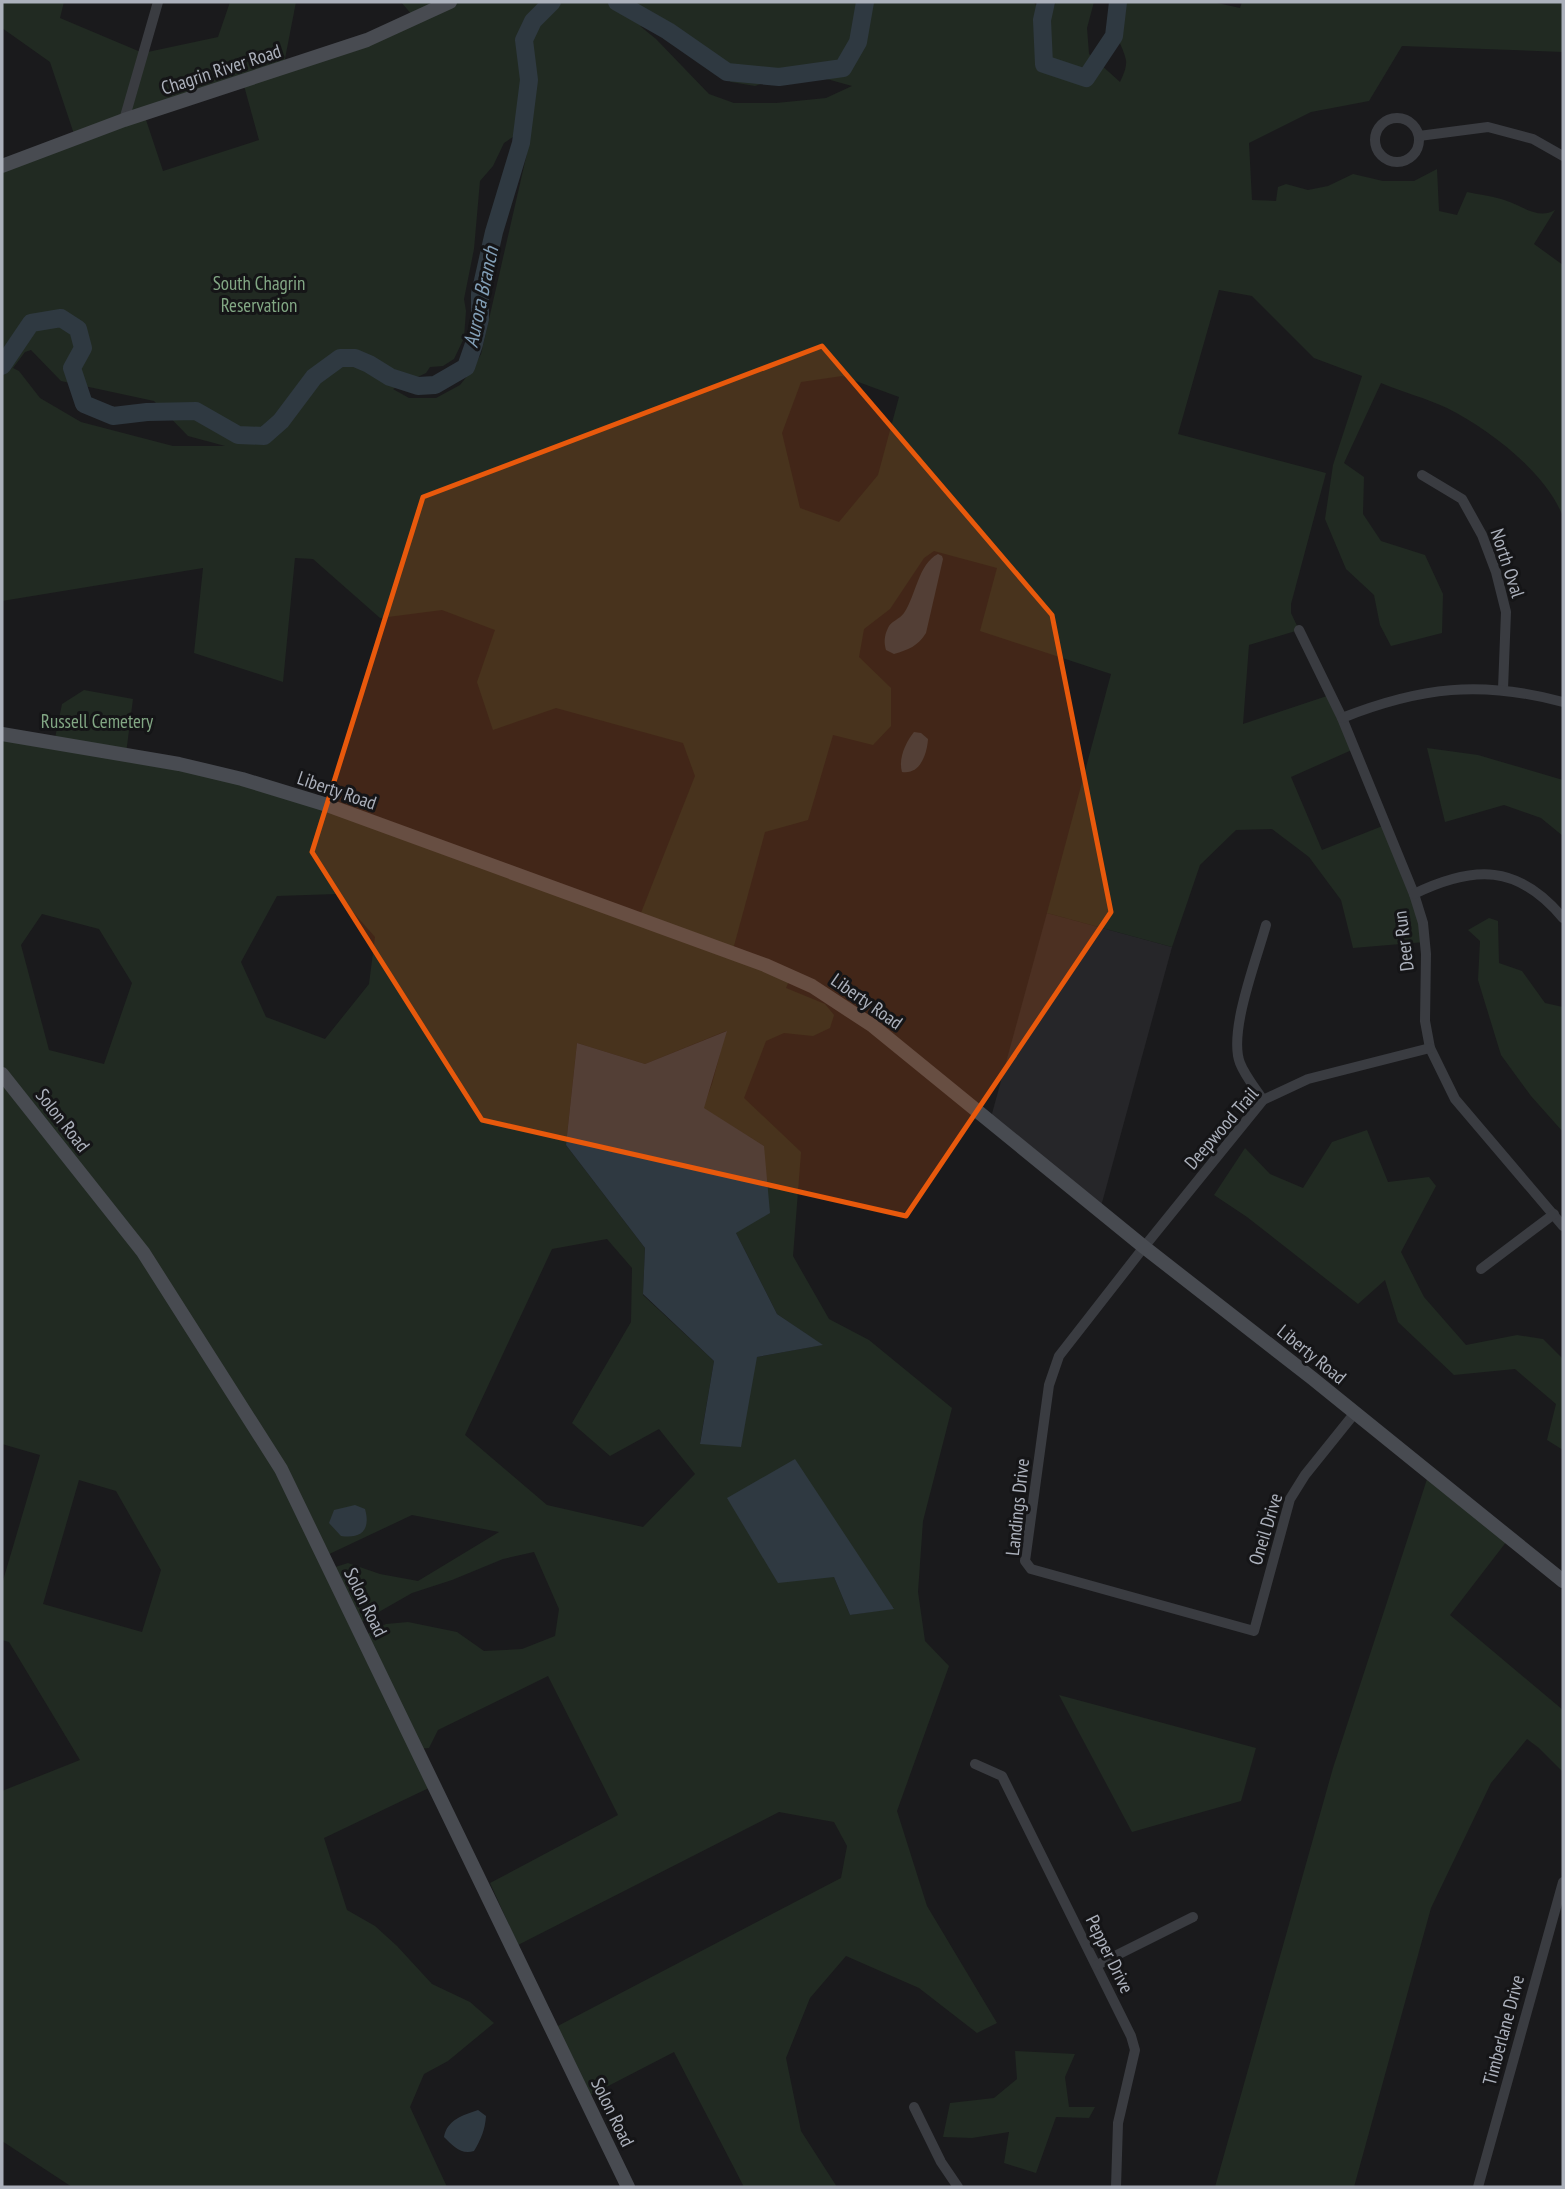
<svg xmlns="http://www.w3.org/2000/svg" width="1565" height="2189" font-family="'PT Sans Narrow',sans-serif">
	<style>
		.built { fill: #262629 }
		.green { fill: #212a22; fill-rule: evenodd }
		.water { fill: #2f3941 }
		.lines { fill: none; stroke-linecap: round; stroke-linejoin: round }
		.river { stroke: #2f3941; stroke-width: 18 }
		.street { stroke: #3a3c41; stroke-width: 10 }
		.secondary { stroke: #484b51; stroke-width: 14 }
		.marked { fill: #e8590c; fill-opacity: 0.2; stroke: #e8590c; stroke-width: 5; stroke-linejoin: round }
		.labels { text-anchor: middle; stroke-width: 6; stroke-linejoin: round; paint-order: stroke }
		.street-label { font-size: 19px; fill: #acb1bc; stroke: #151517 }
		.park-label { font-size: 19px; fill: #82a784; stroke: #151517 }
		.water-label { font-size: 21px; font-style: italic; fill: #829fb7; stroke: #151517 }
	</style>
	<rect width="100%" height="100%" fill="#1a1a1c"/>
	<!-- built -->
	<polygon class="built" points="1047,913 1172,947 1100,1210 990,1121"/>
	<!-- green -->
	<g class="green">
		<path d="M2 2H64L60 18 143 53 218 37 230 2H296L283 69 413 16 401 2H1033L1049 17 1056 2H1094L1087 28 1089 54 1120 82C1123 76 1127 67 1126 60 1122 40 1103 22 1117 2H1213L1240 8 1242 2H1563V52L1402 46 1369 101 1311 112 1249 143 1252 200 1276 201 1278 187 1286 184 1308 190 1328 186 1353 174 1383 181H1414L1437 169 1439 211 1457 215 1467 192C1480 195 1494 196 1507 201 1522 206 1539 220 1555 210L1534 244 1563 265V517C1547 473 1489 429 1447 408 1426 398 1402 392 1381 383L1344 463 1364 477 1363 514 1381 541 1425 555 1443 594 1442 633 1391 646 1380 625 1374 595 1346 569 1325 519 1333 465 1362 376 1314 358 1252 296 1219 290 1178 434 1326 473 1291 604V613L1299 630 1249 645 1243 724 1330 695 1354 749 1291 777 1322 850 1385 825 1400 862 1425 942 1353 948 1341 900 1309 857 1272 829 1236 830 1200 865 1172 947 1047 913 1111 674 980 631 997 568 934 551 924 558 890 609 864 629 859 657 891 688V726L873 745 833 735 808 820 765 832 732 953 791 976 786 988 825 1004 834 1015 830 1028 813 1036 784 1033 766 1041 744 1098 801 1152 793 1256 829 1319 869 1340 952 1408 923 1521 918 1592 925 1641 949 1666 897 1811 927 1906 997 2023 977 2033 919 1988 846 1956 810 1998 786 2058 801 2131 837 2187H744L674 2052 585 2098 552 2029 841 1878 847 1846 834 1822 779 1812 518 1945 490 1883 618 1815 548 1676 438 1730 429 1748 416 1749 433 1786 324 1838 347 1910 375 1926 397 1946 432 1984 470 2002 494 2023 448 2061 424 2074 410 2107 447 2187H72L2 2141V1791L80 1760 9 1642 2 1640V1584L40 1455 2 1444V734L54 743 62 704 84 690 133 699 126 754 242 779 639 918 695 776 683 743 556 708 493 730 477 682 495 630 442 610 380 618 313 559 295 558 283 682 194 653 203 568 2 601V162L74 134 50 62 2 28ZM640 26 687 39 714 70 731 82 755 86 798 71 852 86 826 98 776 103H734L709 94 656 39ZM243 82 259 140 163 171 144 114ZM529 126 527 153 481 354 472 370 460 385 436 398H409L393 389 426 373 430 367 443 366 454 359 464 338 466 311 464 299 474 249 480 181 493 166 504 143ZM31 350 61 381 154 401 188 436 225 446H173L81 422 40 398 19 371 13 368 25 352ZM842 376 899 397 878 475 839 522 800 508 782 433 801 382ZM337 894 375 937 369 984 325 1039 266 1017 241 962 277 896ZM42 914 99 929 132 983 104 1064 49 1050 21 945ZM726 1031 712 1084 703 1108 764 1146 736 1233 777 1314 822 1345 757 1357 700 1443 714 1361 643 1295 645 1248 566 1145 577 1043 645 1064ZM607 1239 632 1268 631 1322 572 1423 610 1456 659 1429 695 1474 643 1527 547 1505 465 1435 552 1249ZM79 1480 116 1491 161 1570 142 1632 43 1604ZM412 1515 499 1532 418 1581 380 1574 348 1563 329 1569 323 1557ZM534 1552 559 1609 555 1636 522 1649 484 1651 457 1632 408 1622 386 1624 362 1637 356 1625 412 1593 452 1580 503 1559ZM834 1577 894 1608 850 1615Z"/>
		<polygon points="1427,748 1478,755 1563,780 1563,836 1541,818 1504,805 1445,822"/>
		<polygon points="1489,918 1498,921 1499,963 1522,971 1545,1003 1563,1007 1563,1132 1531,1096 1501,1055 1478,980 1480,941 1468,930"/>
		<polygon points="1367,1130 1388,1182 1429,1177 1436,1186 1401,1252 1424,1297 1466,1345 1517,1335 1543,1339 1563,1359 1563,1450 1547,1440 1556,1404 1515,1369 1454,1375 1398,1322 1385,1280 1358,1304 1247,1217 1214,1195 1245,1148 1270,1174 1303,1188 1332,1142"/>
		<polygon points="1429,1473 1510,1537 1450,1615 1563,1710 1563,1772 1539,1748 1527,1739 1491,1783 1431,1908 1354,2187 1215,2187 1333,1768"/>
		<polygon points="1059,1695 1256,1748 1241,1801 1132,1832"/>
		<polygon points="1015,2051 1075,2054 1065,2077 1069,2107 1095,2107 1089,2118 1056,2117 1036,2173 1004,2163 1009,2132 972,2138 943,2137 950,2103 994,2098 1017,2079"/>
	</g>
	<!-- water -->
	<g class="water">
		<path d="M938 554 942 556 943 559 926 633C918 646 908 650 894 654L886 650C884 643 884 636 888 628 891 621 900 619 904 613 916 596 918 564 938 554Z"/>
		<path d="M914 732 921 733 928 739C927 754 920 775 902 772 898 758 906 742 914 732Z"/>
		<polygon points="727,1031 704,1108 764,1146 770,1213 736,1233 777,1314 823,1345 757,1357 741,1447 700,1444 714,1361 643,1294 645,1248 566,1145 577,1043 645,1064"/>
		<polygon points="795,1459 894,1609 850,1615 834,1577 778,1583 727,1498"/>
		<path d="M355 1505 365 1509C371 1530 361 1539 341 1536L329 1523 334 1510Z"/>
		<path d="M478 2110 486 2116C485 2130 481 2139 474 2151 461 2155 453 2146 444 2137 447 2120 463 2115 478 2110Z"/>
	</g>
	<g class="lines">
		<!-- river -->
		<g class="river">
			<polyline points="617,2 668,31 727,72 779,77 843,68 858,42 865,2"/>
			<polyline points="1046,2 1042,20 1044,64 1086,78 1114,36 1118,2"/>
			<polyline points="2,366 31,323 61,318 78,329 83,348 72,368 84,404 113,416 147,412 196,411 238,435 264,436 281,421 314,377 340,358 355,358 369,364 390,377 418,386 435,385 466,367 474,344 480,319 480,294 494,232 521,143 529,80 524,40 533,21 552,2"/>
		</g>
		<!-- street -->
		<g class="street">
			<circle cx="1397" cy="140" r="22"/>
			<polyline points="124,120 158,2"/>
			<polyline points="1419,136 1488,127 1533,139 1563,156"/>
			<polyline points="1422,475 1462,499 1482,535 1496,572 1506,612 1503,689"/>
			<polyline points="1299,630 1342,718 1414,894 1423,923 1426,954 1425,1021 1430,1048 1455,1099 1563,1226"/>
			<path d="M1342 718C1420 687 1481 680 1563 702"/>
			<path d="M1414 894C1474 865 1518 864 1563 918"/>
			<path d="M1263 1100C1256 1089 1245 1076 1240 1063 1228 1032 1257 958 1266 925"/>
			<polyline points="1481,1269 1554,1214"/>
			<polyline points="1354,1414 1305,1475 1290,1499 1254,1631 1031,1569 1025,1561 1049,1385 1059,1356 1144,1247 1263,1100 1308,1079 1430,1048"/>
			<polyline points="975,1764 1002,1776 1131,2036 1135,2050 1118,2123 1116,2187"/>
			<polyline points="1097,1965 1193,1917"/>
			<polyline points="914,2107 941,2162 958,2187"/>
			<polyline points="1478,2187 1563,1882"/>
		</g>
		<!-- secondary -->
		<g class="secondary">
			<polyline points="2,166 124,120 367,40 450,2"/>
			<polyline points="2,734 179,764 242,779 324,804 765,965 812,986 873,1026 1144,1247 1312,1378 1563,1581"/>
			<polyline points="2,1074 143,1252 281,1469 628,2187"/>
		</g>
	</g>
	<!-- marked area -->
	<path class="marked" d="M822 346 1052 615 1111 912 906 1216 482 1120 312 852 423 497Z"/>
	<g class="labels">
		<!-- street labels -->
		<g class="street-label">
			<text transform="translate(221 69) rotate(-18)" y="7">Chagrin River Road</text>
			<text transform="translate(1508 563) rotate(72)" y="7">North Oval</text>
			<text transform="translate(337 790) rotate(19)" y="7">Liberty Road</text>
			<text transform="translate(1403 941) rotate(-97)" y="7">Deer Run</text>
			<text transform="translate(867 1001) rotate(35)" y="7">Liberty Road</text>
			<text transform="translate(63 1120) rotate(52)" y="7">Solon Road</text>
			<text transform="translate(1221 1128) rotate(-49)" y="7">Deepwood Trail</text>
			<text transform="translate(1312 1354) rotate(39)" y="7">Liberty Road</text>
			<text transform="translate(1017 1507) rotate(-84)" y="7">Landings Drive</text>
			<text transform="translate(1265 1529) rotate(-73)" y="7">Oneil Drive</text>
			<text transform="translate(366 1602) rotate(64)" y="7">Solon Road</text>
			<text transform="translate(1110 1954) rotate(64)" y="7">Pepper Drive</text>
			<text transform="translate(1503 2030) rotate(-75)" y="7">Timberlane Drive</text>
			<text transform="translate(613 2112) rotate(64)" y="7">Solon Road</text>
		</g>
		<!-- park labels -->
		<g class="park-label">
			<text x="259" y="290">South Chagrin<tspan x="259" dy="22">Reservation</tspan></text>
			<text x="97" y="728">Russell Cemetery</text>
		</g>
		<!-- water labels -->
		<g class="water-label">
			<text transform="translate(481 297) rotate(-78)" y="7">Aurora Branch</text>
		</g>
	</g>
	<!-- border -->
	<rect width="1565" height="2189" fill="none" stroke="#acb1bc" stroke-width="7"/>
</svg>
